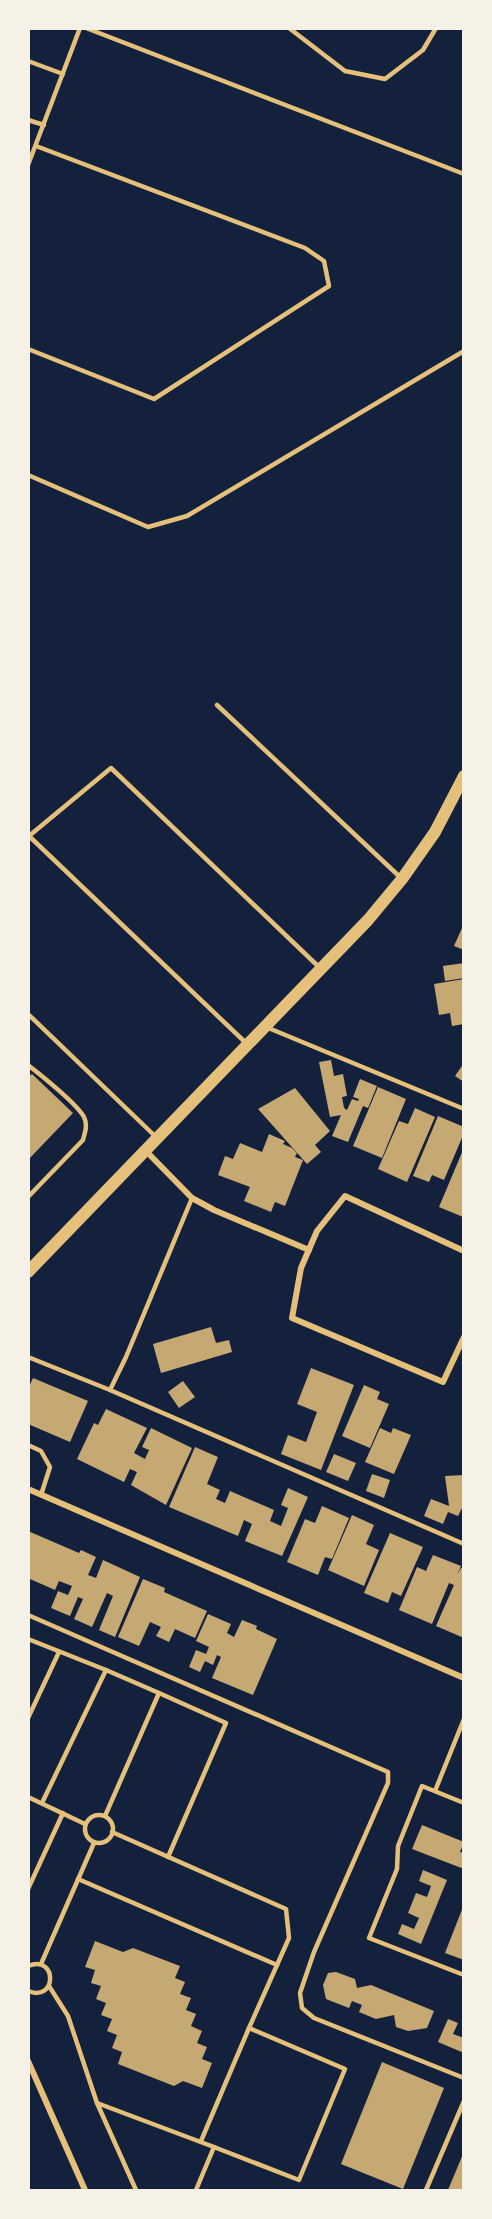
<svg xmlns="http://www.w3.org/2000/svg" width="492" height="2219" font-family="'PT Serif',serif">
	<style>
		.building { fill: #c6a872 }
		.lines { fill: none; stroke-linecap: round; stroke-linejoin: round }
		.service { stroke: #e5c07b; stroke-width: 4.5 }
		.minor { stroke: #e5c07b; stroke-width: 6 }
		.secondary { stroke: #e5c07b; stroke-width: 12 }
	</style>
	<rect width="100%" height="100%" fill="#14213d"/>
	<!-- building -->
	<g class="building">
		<polygon points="462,928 464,929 464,950 454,946"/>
		<polygon points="464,963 464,978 445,981 443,966"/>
		<polygon points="464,979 464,1024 452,1026 450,1013 439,1015 434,984"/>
		<polygon points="331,1060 334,1076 343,1074 347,1096 342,1097 344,1108 347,1110 352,1099 358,1101 359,1099 353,1097 360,1079 377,1086 368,1108 363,1106 348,1142 332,1136 341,1115 330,1117 319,1062"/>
		<polygon points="464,1063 464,1082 455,1076"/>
		<polygon points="32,1074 73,1113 28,1160 28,1077"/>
		<polygon points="378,1087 406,1099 382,1158 353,1146"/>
		<polygon points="295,1088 330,1131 315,1145 321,1152 307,1164 258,1109"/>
		<polygon points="415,1108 435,1117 407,1182 378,1169 399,1121 408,1124"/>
		<polygon points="438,1116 464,1127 464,1133 444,1180 432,1175 429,1182 413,1176"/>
		<polygon points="269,1134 285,1141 283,1144 292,1148 297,1153 295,1157 303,1160 285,1206 275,1202 271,1212 244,1201 250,1187 218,1175 225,1156 233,1159 240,1143 262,1152"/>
		<polygon points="463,1150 464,1215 463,1217 439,1207"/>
		<polygon points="211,1327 216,1343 229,1340 232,1352 161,1373 153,1344"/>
		<polygon points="311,1368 354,1385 321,1470 281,1454 288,1435 306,1442 317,1412 297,1404"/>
		<polygon points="33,1378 88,1401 70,1442 28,1424 28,1389"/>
		<polygon points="183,1381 195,1397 179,1408 168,1392"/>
		<polygon points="364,1385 380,1392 377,1399 389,1404 370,1448 342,1436"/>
		<polygon points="106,1409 147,1428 134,1453 145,1459 149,1450 142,1447 151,1428 192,1448 166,1505 131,1485 137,1472 130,1469 124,1482 77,1459 94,1423 98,1425"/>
		<polygon points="380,1428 391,1433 393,1428 411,1435 394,1474 365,1462"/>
		<polygon points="195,1447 218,1457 207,1484 220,1490 216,1499 225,1503 230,1491 274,1510 270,1521 281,1526 288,1508 281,1505 288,1488 308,1497 282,1556 245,1541 252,1524 244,1520 238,1536 169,1507"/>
		<polygon points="334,1454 356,1463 348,1481 326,1472"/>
		<polygon points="372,1474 390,1480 384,1498 366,1491"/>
		<polygon points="464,1475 464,1504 458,1516 448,1512 443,1524 424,1516 431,1499 449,1506 445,1476"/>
		<polygon points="322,1506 349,1518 332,1559 325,1557 318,1575 287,1562 305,1519 315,1523"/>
		<polygon points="352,1515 374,1525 366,1544 379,1550 364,1586 328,1570"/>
		<polygon points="28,1531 79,1553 81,1550 96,1557 88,1575 96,1578 103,1560 140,1577 115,1637 99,1630 113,1596 107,1593 92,1627 74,1619 83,1599 78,1597 70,1616 51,1608 58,1591 68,1595 72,1586 59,1581 55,1590 30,1579 28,1583"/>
		<polygon points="390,1533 423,1547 401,1596 392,1592 388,1603 364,1593"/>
		<polygon points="433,1555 461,1566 457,1575 461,1568 464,1569 464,1638 436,1626 454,1585 449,1583 432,1624 399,1610 417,1567 426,1571"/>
		<polygon points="143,1579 165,1588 164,1592 207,1611 195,1638 175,1629 169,1642 156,1636 161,1627 150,1622 139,1646 118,1637"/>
		<polygon points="208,1614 231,1624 227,1633 234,1637 242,1620 257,1626 256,1629 277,1639 253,1695 212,1678 221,1657 217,1655 213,1665 205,1661 200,1672 189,1667 196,1650 206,1654 209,1647 196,1641"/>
		<polygon points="422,1825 464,1842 460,1852 464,1853 464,1869 412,1849"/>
		<polygon points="423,1870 447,1880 421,1944 398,1934 402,1924 414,1929 419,1918 408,1913 416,1893 427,1897 431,1886 419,1881"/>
		<polygon points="463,1907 462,1948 464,1960 445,1953"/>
		<polygon points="95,1941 123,1952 133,1948 180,1966 175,1978 185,1982 180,1994 191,1998 186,2010 196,2014 191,2026 202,2031 197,2043 207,2047 202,2059 212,2063 202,2088 183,2081 174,2086 118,2064 122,2052 112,2048 117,2035 107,2031 112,2019 101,2015 106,2003 96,1999 101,1986 91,1983 95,1970 85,1967"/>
		<polygon points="336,1972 355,1979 357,1988 371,1985 434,2011 427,2028 408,2031 396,2027 394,2015 376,2019 359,2012 362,2005 352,2001 349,2008 326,1999 323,1985 328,1973"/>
		<polygon points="448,2019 458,2023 453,2034 464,2038 464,2053 438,2042"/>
		<polygon points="382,2062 444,2088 403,2189 341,2164"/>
		<polygon points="463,2154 464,2190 448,2190"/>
	</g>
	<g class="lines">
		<!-- service -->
		<g class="service">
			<polyline points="86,28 464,174"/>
			<polyline points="289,28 345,71 385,79 423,50 436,28"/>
			<polyline points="28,61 63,74"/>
			<polyline points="28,120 44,125"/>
			<polyline points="28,165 80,28"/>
			<polyline points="28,349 154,399 329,286 324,261 305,248 36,146"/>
			<polyline points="28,475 148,527 187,516 464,351"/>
			<polyline points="217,705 401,878"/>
			<polyline points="28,1014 156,1137"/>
			<polyline points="266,1027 464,1109"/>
			<polyline points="246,1043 29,836 111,768 321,969"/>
			<path d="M28 1065C41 1075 77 1104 84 1117 88 1125 85 1132 83 1140L28 1197"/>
			<polyline points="28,1357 110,1390 464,1544"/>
			<polyline points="110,1390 126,1357 192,1198"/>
			<polyline points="28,1445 41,1451 50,1467 41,1495"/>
			<polyline points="28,1615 388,1772 388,1783 314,1952 300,1993 302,2008 314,2018 464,2078"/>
			<polyline points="28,1639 106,1670 42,1803"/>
			<polyline points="159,1693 226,1723 168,1857"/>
			<polyline points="28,1718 59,1652"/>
			<polyline points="435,1791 464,1719"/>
			<polyline points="28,1797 85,1824"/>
			<polyline points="464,1803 422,1786 398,1846 397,1869 369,1938 464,1975"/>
			<circle cx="99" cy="1829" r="14"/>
			<polyline points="105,1816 159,1693 106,1670"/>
			<polyline points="112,1832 286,1909 289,1938 249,2028 345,2069 299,2180 214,2147 196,2190"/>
			<polyline points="78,1879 277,1965"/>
			<polyline points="28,1889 63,1813"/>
			<polyline points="41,1964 94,1843"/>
			<path d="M28 1966C58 1954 57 2003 28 1991"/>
			<polyline points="49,1986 68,2016 97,2103 136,2190"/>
			<polyline points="97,2103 214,2147"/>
			<polyline points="201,2141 249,2028"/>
			<polyline points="426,2190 464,2101"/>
		</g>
		<!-- minor -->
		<g class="minor">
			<polyline points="146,1151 192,1198 214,1210 309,1250"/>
			<polyline points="464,1251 345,1196 317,1231 301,1268 292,1318 443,1382 464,1337"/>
			<polyline points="28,1489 464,1678"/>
			<polyline points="28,2061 85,2190"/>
		</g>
		<!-- secondary -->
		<polyline class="secondary" points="28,1272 368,920 402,879 435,832 464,776"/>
	</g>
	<!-- border -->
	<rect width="492" height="2219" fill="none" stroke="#f6f1e7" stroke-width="60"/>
</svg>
